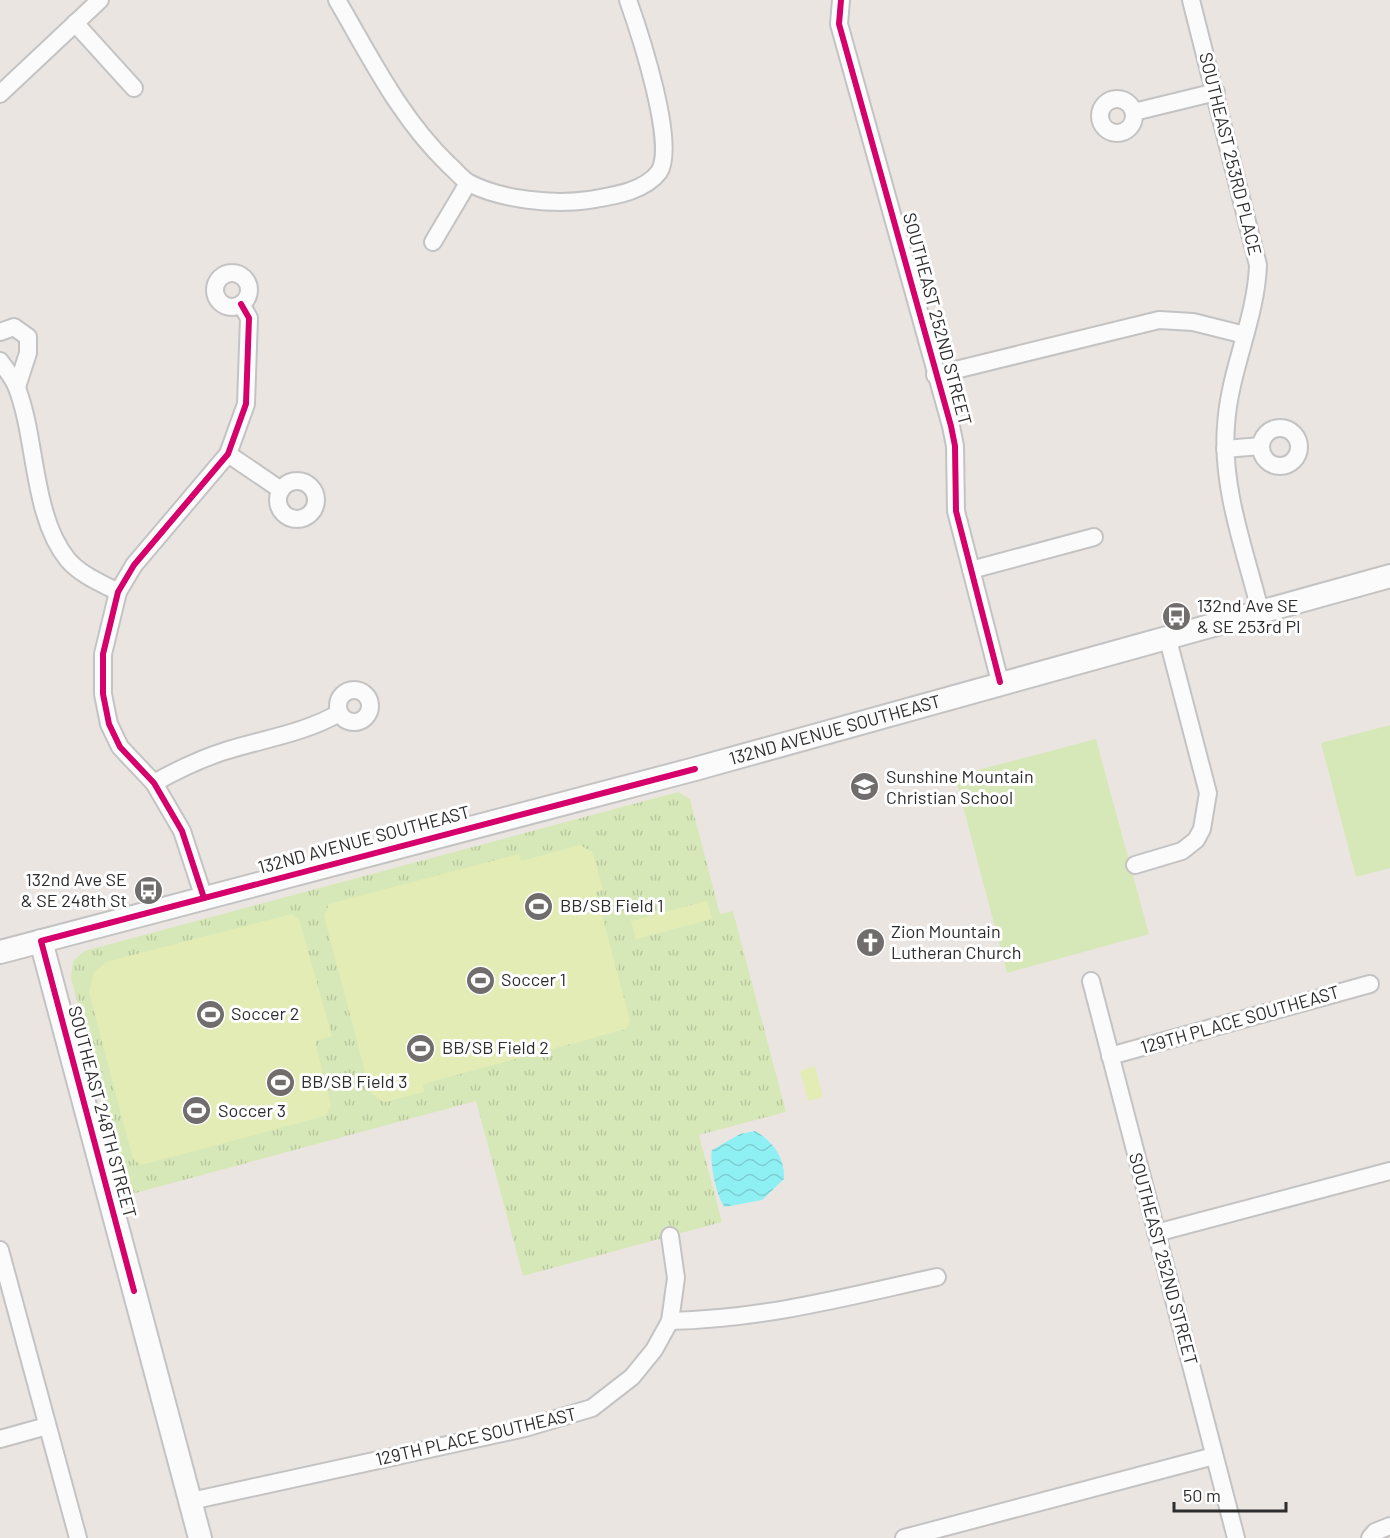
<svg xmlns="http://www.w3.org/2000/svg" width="1390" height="1538" font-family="Barlow,sans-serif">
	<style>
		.grass { fill: #d7e8b8 }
		.park { fill: url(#park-tufts) }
		.pitch { fill: #e4ecb5 }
		.water { fill: url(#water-waves) }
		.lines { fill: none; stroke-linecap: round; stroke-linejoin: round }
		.street-casing { stroke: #c4c3c4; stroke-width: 20 }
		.secondary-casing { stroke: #c4c3c4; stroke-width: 26 }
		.street { stroke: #fcfbfb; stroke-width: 16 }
		.secondary { stroke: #fcfbfb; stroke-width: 22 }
		.cycleway-casing { stroke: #fff; stroke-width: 10 }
		.cycleway { stroke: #d6006c; stroke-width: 6 }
		.labels { text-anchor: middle; stroke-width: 6; stroke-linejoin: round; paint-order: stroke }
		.street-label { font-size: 18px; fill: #2d2d2d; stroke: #fff }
		.poi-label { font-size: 18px; fill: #2d2d2d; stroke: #fff; text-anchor: start }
	</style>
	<defs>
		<pattern id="park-tufts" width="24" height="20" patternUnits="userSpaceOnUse" patternTransform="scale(1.5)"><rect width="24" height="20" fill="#d7e8b8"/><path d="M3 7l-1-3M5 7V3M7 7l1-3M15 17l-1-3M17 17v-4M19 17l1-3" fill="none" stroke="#b9c79e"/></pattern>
		<pattern id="water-waves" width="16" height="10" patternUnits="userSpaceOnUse" patternTransform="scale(1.5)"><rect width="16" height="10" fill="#8ff0f3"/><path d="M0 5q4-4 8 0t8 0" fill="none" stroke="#7cced1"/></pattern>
	</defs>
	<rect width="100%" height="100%" fill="#ebe5e2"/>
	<!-- grass -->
	<g class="grass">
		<polygon points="1390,725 1390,868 1356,877 1321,743"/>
		<polygon points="1096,739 1149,934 1007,973 955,776"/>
	</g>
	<!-- park -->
	<polygon class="park" points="678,792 690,799 720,914 733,911 786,1112 699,1135 722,1222 523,1276 476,1101 128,1195 71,978 73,961 84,951"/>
	<!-- pitch -->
	<g class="pitch">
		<polygon points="580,845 592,852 603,890 596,892 630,1021 626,1029 423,1084 424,1092 384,1102 371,1094 324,916 329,904 519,854 521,861"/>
		<polygon points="707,901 712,919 636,939 631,921"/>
		<polygon points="292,914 299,919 332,1036 315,1041 331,1106 325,1116 141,1165 133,1159 89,992 94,973 106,962"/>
		<polygon points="815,1066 823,1097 808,1101 800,1071"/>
	</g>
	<!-- water -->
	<path class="water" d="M755 1131C773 1141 785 1158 784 1179L762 1200 725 1207C717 1200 709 1161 712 1150L740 1134Z"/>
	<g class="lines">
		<defs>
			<g id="street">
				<path d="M337 0C371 58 400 118 449 165 455 170 462 179 469 183 502 200 553 205 589 200 612 196 644 192 659 172 677 145 639 31 628 0"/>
				<polyline points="841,0 839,24 951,426 955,446 956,511 1000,682"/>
				<path d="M1191 0 1258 265C1256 320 1229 371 1226 426 1221 487 1245 551 1260 610"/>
				<polyline points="75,23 134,88"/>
				<polyline points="0,94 100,0"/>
				<circle cx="1117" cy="116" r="17"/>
				<polyline points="1134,112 1216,92"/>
				<polyline points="433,242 468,183"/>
				<circle cx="232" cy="290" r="17"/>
				<polyline points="0,332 14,327 28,337 28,353 17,387"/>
				<path d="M0 361C6 369 14 379 17 388 37 440 32 516 68 560 81 575 101 583 118 592"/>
				<polyline points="935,375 1159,320 1193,322 1245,335"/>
				<circle cx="1280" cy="447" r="19"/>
				<polyline points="1225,449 1261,446"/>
				<polyline points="228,454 281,490"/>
				<circle cx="297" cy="500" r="19"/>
				<polyline points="971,570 1094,537"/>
				<circle cx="354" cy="706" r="16"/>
				<path d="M154 783C177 770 200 759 225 751 263 739 305 733 339 713"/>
				<polyline points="1135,865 1182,851 1196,840 1202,829 1208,793 1167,636"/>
				<polyline points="204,898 182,831 154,783 120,747 109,724 103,694 103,654 118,592 134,565 228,454 246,404 249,318 241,304"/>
				<polyline points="1091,981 1236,1538"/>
				<polyline points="1110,1056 1370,984"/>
				<polyline points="1156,1233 1390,1171"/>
				<polyline points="0,1250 78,1538"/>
				<path d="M670 1321C764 1319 846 1297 937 1277"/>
				<polyline points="0,1439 47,1426"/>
				<polyline points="191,1501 525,1428 592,1408 632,1377 654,1350 670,1321 676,1278 670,1236"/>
				<polyline points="904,1538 1214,1456"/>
				<polyline points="1370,1538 1375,1532 1390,1526"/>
			</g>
			<g id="secondary">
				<polyline points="41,941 200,1538"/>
				<path id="s1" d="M0 952 695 769 1390 576"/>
			</g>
		</defs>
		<!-- street casing -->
		<use href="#street" class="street-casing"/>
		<!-- secondary casing -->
		<use href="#secondary" class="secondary-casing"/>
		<!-- street -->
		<use href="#street" class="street"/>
		<!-- secondary -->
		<use href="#secondary" class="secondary"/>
		<defs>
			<g id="cycleway">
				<polyline points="841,0 839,24 951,426 955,446 956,511 1000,682"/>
				<polyline points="204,898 182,831 154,783 120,747 109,724 103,694 103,654 118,592 134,565 228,454 246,404 249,318 241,304"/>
				<polyline points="134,1291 41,941 695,769"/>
			</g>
		</defs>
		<!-- cycleway casing -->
		<use href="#cycleway" class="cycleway-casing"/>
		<!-- cycleway -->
		<use href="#cycleway" class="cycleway"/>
	</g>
	<!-- icons -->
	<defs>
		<symbol id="bus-disc" viewBox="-11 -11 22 22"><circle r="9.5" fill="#706d6c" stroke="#fff"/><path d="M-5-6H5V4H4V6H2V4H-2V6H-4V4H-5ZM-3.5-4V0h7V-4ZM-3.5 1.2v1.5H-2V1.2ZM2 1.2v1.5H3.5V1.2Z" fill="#fff"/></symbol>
		<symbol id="school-disc" viewBox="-11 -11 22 22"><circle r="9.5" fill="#706d6c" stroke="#fff"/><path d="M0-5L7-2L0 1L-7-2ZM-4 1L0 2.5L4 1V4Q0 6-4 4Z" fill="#fff"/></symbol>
		<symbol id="stadium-disc" viewBox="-11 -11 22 22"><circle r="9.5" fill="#706d6c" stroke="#fff"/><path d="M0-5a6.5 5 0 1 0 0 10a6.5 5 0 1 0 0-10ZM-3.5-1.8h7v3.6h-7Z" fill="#fff"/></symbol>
		<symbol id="church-disc" viewBox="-11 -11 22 22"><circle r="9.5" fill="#706d6c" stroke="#fff"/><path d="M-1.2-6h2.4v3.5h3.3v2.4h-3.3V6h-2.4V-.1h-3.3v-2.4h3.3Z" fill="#fff"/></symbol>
	</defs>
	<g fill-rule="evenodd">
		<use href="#bus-disc" x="1160" y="600" width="33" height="33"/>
		<use href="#school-disc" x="848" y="770" width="33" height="33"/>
		<use href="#bus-disc" x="132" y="874" width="33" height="33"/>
		<use href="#stadium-disc" x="522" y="890" width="33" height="33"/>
		<use href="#church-disc" x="854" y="926" width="33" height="33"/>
		<use href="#stadium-disc" x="464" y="964" width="33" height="33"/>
		<use href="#stadium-disc" x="194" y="998" width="33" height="33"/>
		<use href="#stadium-disc" x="404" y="1032" width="33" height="33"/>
		<use href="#stadium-disc" x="264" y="1066" width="33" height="33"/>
		<use href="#stadium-disc" x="180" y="1094" width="33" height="33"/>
	</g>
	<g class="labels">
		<!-- street labels -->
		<g class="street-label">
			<text transform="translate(1230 154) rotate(76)" y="6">SOUTHEAST 253RD PLACE</text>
			<text transform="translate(937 319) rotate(75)" y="6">SOUTHEAST 252ND STREET</text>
			<text dy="6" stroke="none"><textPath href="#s1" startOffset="864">132ND AVENUE SOUTHEAST</textPath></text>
			<text transform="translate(364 840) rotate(-15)" y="6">132ND AVENUE SOUTHEAST</text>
			<text transform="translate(1240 1020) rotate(-16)" y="6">129TH PLACE SOUTHEAST</text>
			<text transform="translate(102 1112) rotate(75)" y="6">SOUTHEAST 248TH STREET</text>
			<text transform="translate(1163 1259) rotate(75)" y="6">SOUTHEAST 252ND STREET</text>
			<text transform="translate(476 1437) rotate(-13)" y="6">129TH PLACE SOUTHEAST</text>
		</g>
		<!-- poi labels -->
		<g class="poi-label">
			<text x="1197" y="612">132nd Ave SE<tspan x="1197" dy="21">&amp; SE 253rd Pl</tspan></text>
			<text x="886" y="783">Sunshine Mountain<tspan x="886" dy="21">Christian School</tspan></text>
			<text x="127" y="886" text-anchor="end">132nd Ave SE<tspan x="127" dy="21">&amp; SE 248th St</tspan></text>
			<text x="560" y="912">BB/SB Field 1</text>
			<text x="891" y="938">Zion Mountain<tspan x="891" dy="21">Lutheran Church</tspan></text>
			<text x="501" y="986">Soccer 1</text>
			<text x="231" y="1020">Soccer 2</text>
			<text x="442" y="1054">BB/SB Field 2</text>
			<text x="301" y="1088">BB/SB Field 3</text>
			<text x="218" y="1117">Soccer 3</text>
		</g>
	</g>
	<!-- scale -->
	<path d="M1174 1502v9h112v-9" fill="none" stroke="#2d2d2d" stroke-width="3"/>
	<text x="1183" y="1502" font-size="18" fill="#2d2d2d" stroke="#ffffff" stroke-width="4.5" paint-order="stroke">50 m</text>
</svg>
